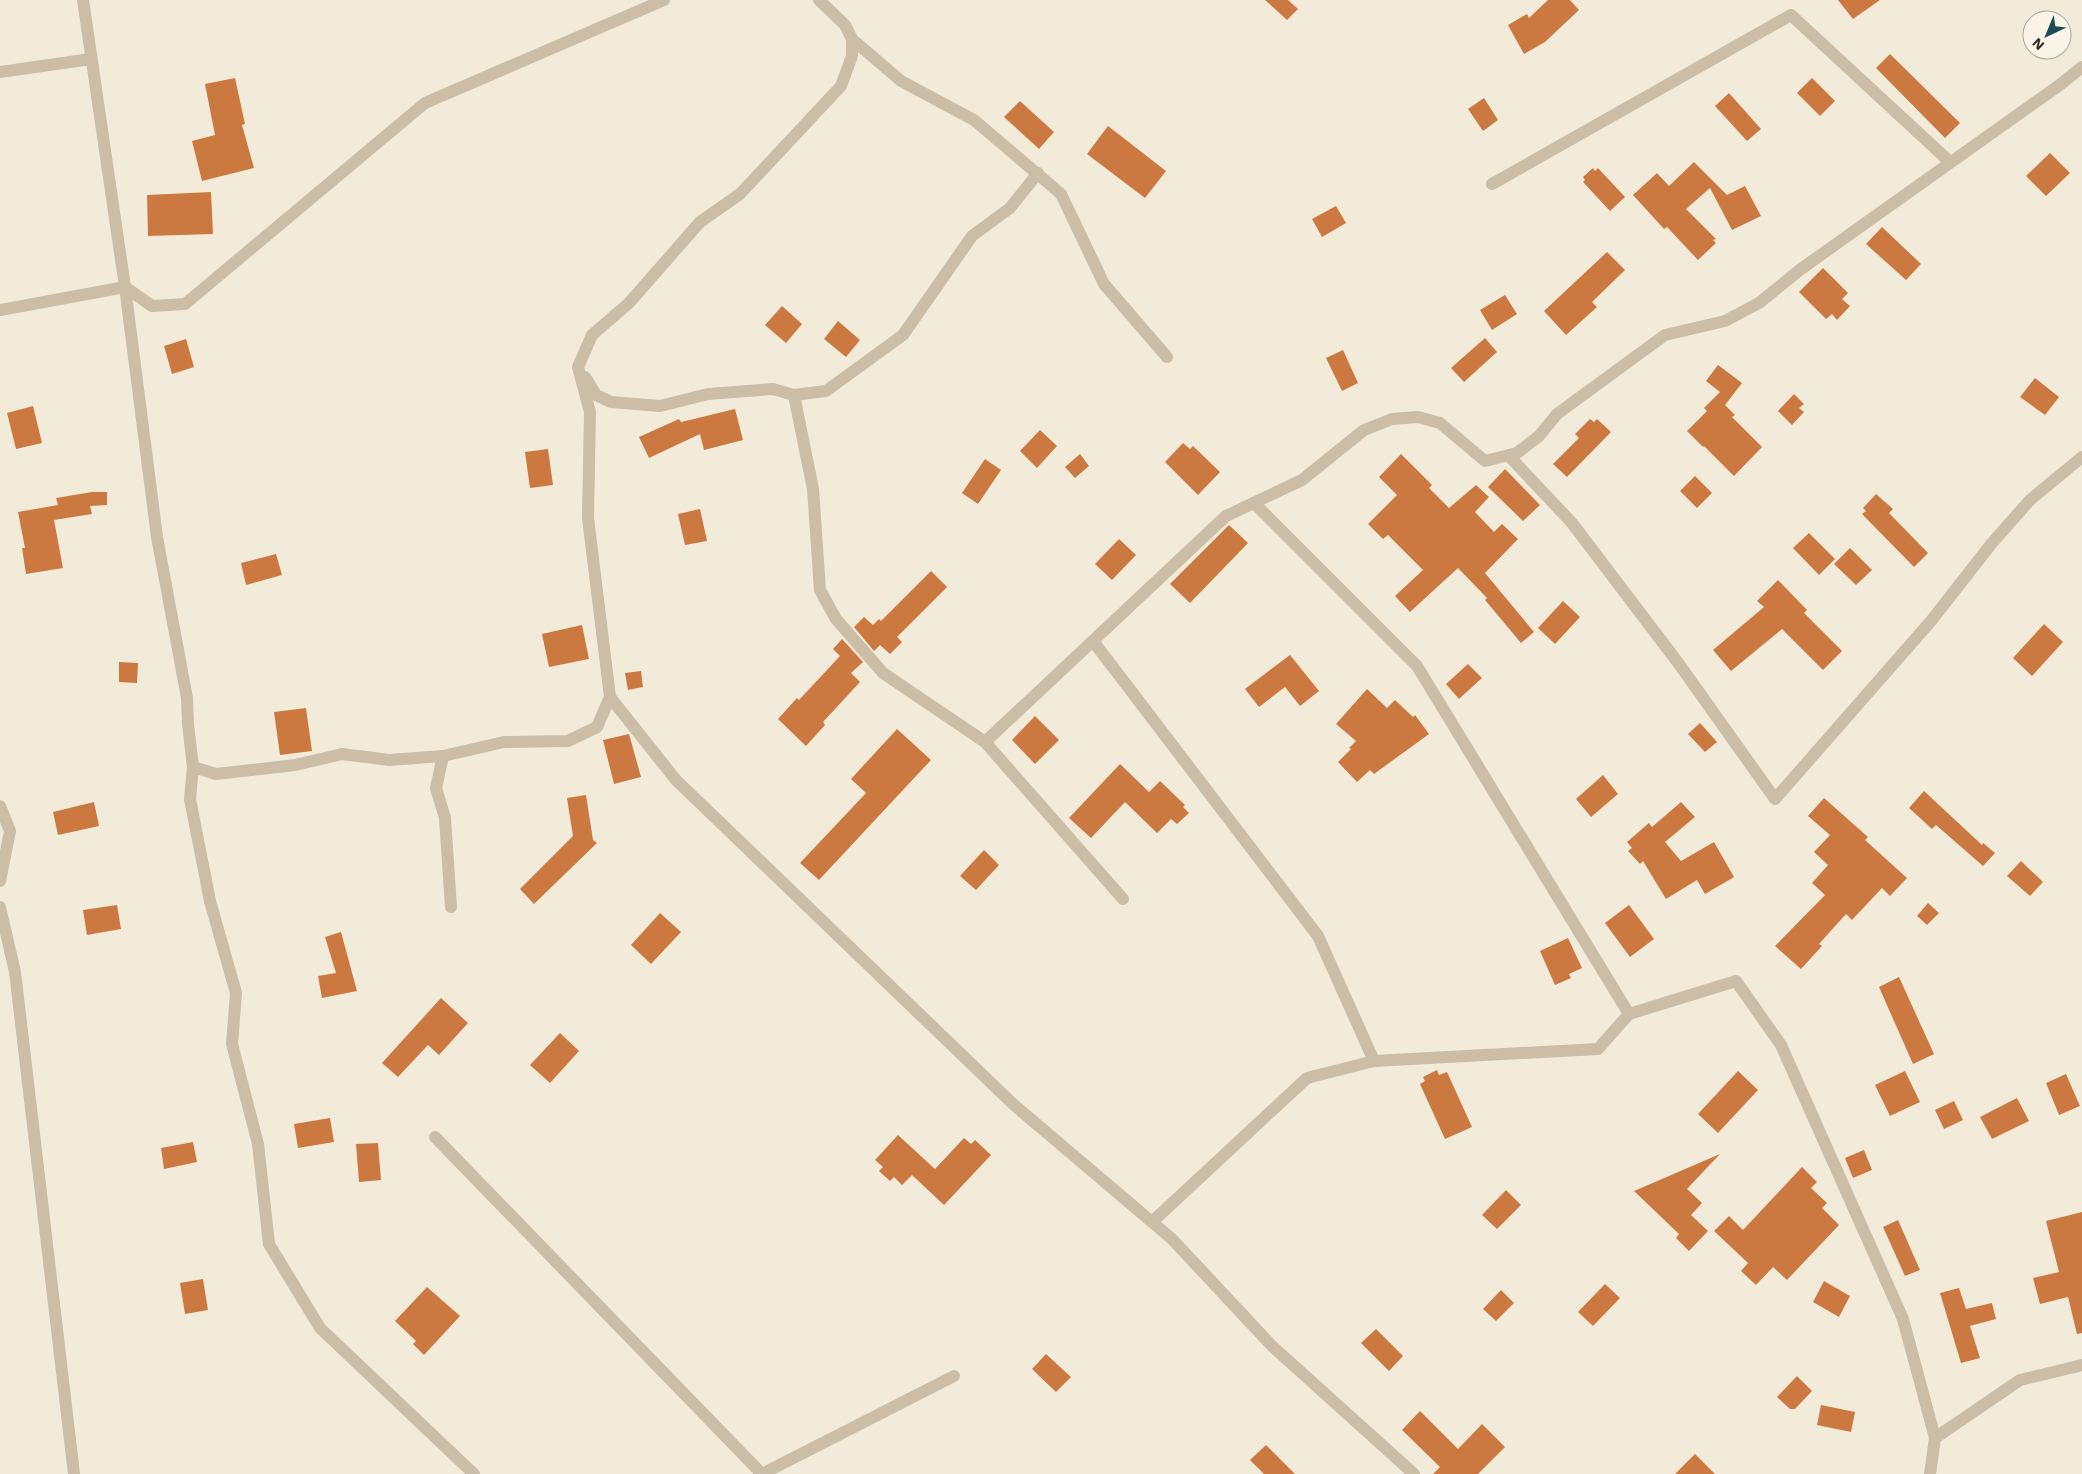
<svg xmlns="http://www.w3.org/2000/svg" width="2082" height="1474" font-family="'Work Sans',sans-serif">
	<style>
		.building { fill: #cb7940 }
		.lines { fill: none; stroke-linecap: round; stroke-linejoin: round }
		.minor { stroke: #cbbda6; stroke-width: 12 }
	</style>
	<rect width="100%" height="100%" fill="#f3ebda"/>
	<!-- building -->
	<g class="building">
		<polygon points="1265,0 1288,0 1298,9 1287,20"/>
		<polygon points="1548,0 1570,0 1579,10 1545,42 1524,54 1508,25 1527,14 1529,18"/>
		<polygon points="1838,0 1880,0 1853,19"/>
		<polygon points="1890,54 1960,123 1945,138 1876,68"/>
		<polygon points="235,78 245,124 242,125 254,168 202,181 192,141 215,135 205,84"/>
		<polygon points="1812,78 1835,101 1820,116 1797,93"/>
		<polygon points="1729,93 1761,129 1747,141 1715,106"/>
		<polygon points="1484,98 1498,120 1483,131 1468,109"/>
		<polygon points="1020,101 1054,132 1039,149 1004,117"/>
		<polygon points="1108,126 1166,171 1145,198 1087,154"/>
		<polygon points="2050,153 2070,173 2046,196 2026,176"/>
		<polygon points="1694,162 1727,195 1745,186 1761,216 1732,230 1710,188 1686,209 1716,239 1713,240 1716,243 1698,260 1667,227 1664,229 1633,195 1657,173 1669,186"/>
		<polygon points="1593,168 1595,171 1598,168 1625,197 1610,211 1583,182 1585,180 1583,177"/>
		<polygon points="211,192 213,234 148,236 147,195"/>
		<polygon points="1336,206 1346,223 1322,237 1312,219"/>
		<polygon points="1882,227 1921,264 1906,280 1866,244"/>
		<polygon points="1607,252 1625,270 1592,302 1597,307 1566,335 1544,311"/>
		<polygon points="1823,268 1848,293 1842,299 1850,306 1837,320 1832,314 1826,319 1799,292"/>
		<polygon points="1505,295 1517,314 1492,330 1480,310"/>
		<polygon points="782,306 802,324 786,343 765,325"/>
		<polygon points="838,321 860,340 846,357 824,339"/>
		<polygon points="1485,338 1497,352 1464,382 1451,368"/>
		<polygon points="186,339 194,367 172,374 164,346"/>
		<polygon points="1343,350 1358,383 1342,391 1326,358"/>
		<polygon points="1718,365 1742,383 1725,405 1735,415 1732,417 1762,447 1734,476 1704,446 1703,447 1687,431 1707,411 1704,408 1720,392 1706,381"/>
		<polygon points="2035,378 2059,397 2045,415 2020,397"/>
		<polygon points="1794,394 1804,404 1799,408 1804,412 1792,425 1778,411"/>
		<polygon points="33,406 42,443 16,449 7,413"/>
		<polygon points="735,409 743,440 704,450 700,434 649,458 639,437 679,419 681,422"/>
		<polygon points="1590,419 1594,422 1597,419 1611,432 1567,477 1553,464 1579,438 1575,434"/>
		<polygon points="1040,430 1057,446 1037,468 1020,451"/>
		<polygon points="1183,443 1190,449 1193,446 1220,472 1198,495 1165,462"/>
		<polygon points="548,449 553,485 530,488 525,452"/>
		<polygon points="1080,454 1089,466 1075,478 1065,467"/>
		<polygon points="1401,454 1432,485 1429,488 1449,508 1476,485 1489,497 1475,512 1494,532 1502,524 1518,539 1485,573 1534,632 1521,643 1485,600 1487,598 1458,568 1410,612 1395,596 1423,570 1388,535 1383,539 1368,524 1397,495 1379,477"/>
		<polygon points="985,459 1001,470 978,504 962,493"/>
		<polygon points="1505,469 1540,505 1523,521 1488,487"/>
		<polygon points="1695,476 1712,493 1697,508 1680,491"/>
		<polygon points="92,492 107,492 107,505 90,506 92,514 54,520 63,568 26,574 22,548 25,548 18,512 58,505 56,498"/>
		<polygon points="1876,494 1893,509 1889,513 1928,553 1914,567 1862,514 1866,511 1863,508"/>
		<polygon points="700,509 707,541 685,545 678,514"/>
		<polygon points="1229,525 1248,543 1190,603 1170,584"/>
		<polygon points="1809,533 1835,559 1819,575 1793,548"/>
		<polygon points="1119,539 1136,555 1112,580 1095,564"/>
		<polygon points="1850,548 1872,570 1856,585 1834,564"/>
		<polygon points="276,554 282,575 246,585 241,563"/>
		<polygon points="931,571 947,587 897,637 902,642 890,654 880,645 874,651 854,627 864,617 873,625 879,619 881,621"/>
		<polygon points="1778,580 1807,610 1804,613 1842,651 1823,670 1782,629 1731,671 1713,650 1764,607 1757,601"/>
		<polygon points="1563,601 1580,617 1555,644 1538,628"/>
		<polygon points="2044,624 2063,642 2032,676 2013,658"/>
		<polygon points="582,625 589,659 549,667 542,634"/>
		<polygon points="842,639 863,662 851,673 860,682 823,722 825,725 806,746 778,719 797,698 799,700 840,656 833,649"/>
		<polygon points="1290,655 1319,691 1300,706 1285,687 1259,707 1245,689"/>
		<polygon points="119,662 138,663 137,683 119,682"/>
		<polygon points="1468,664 1482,678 1459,699 1446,684"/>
		<polygon points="641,671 643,687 628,690 625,673"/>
		<polygon points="1367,689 1387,708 1395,700 1413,717 1415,715 1429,734 1374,774 1370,770 1357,782 1338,762 1351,749 1349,748 1356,741 1336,724"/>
		<polygon points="306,708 312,751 280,755 274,712"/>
		<polygon points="1035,716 1059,740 1035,764 1012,740"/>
		<polygon points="1700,723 1717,742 1705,752 1688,734"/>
		<polygon points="897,729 931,760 819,880 800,863 866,793 851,779"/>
		<polygon points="629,734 641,777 614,784 603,740"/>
		<polygon points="1120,764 1149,792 1160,781 1185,805 1183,807 1189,813 1177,824 1171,819 1157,833 1125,802 1091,838 1069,818"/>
		<polygon points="1603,775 1618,794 1591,817 1576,799"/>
		<polygon points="1924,791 1982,845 1983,843 1995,853 1983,866 1936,825 1932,829 1909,808"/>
		<polygon points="586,795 593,840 597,843 534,904 520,889 573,836 567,798"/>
		<polygon points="1824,798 1868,837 1865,840 1907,878 1890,896 1882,888 1852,920 1846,914 1819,944 1822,946 1801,969 1775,946 1825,895 1812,883 1828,865 1814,852 1830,835 1808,816"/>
		<polygon points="94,802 99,826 58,835 53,812"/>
		<polygon points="1681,802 1695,817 1665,842 1681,861 1714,842 1734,877 1705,894 1697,880 1666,899 1643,861 1640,864 1628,851 1632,848 1627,842 1649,823 1652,827"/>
		<polygon points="984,850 999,865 976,890 960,876"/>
		<polygon points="2021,861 2043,882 2030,896 2007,876"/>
		<polygon points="1928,903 1939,913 1927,925 1917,916"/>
		<polygon points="117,905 121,929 87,935 83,910"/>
		<polygon points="1629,905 1654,939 1630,957 1605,923"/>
		<polygon points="660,913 681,932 651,964 631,945"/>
		<polygon points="341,932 357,991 322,998 318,976 336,973 325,937"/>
		<polygon points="1568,938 1582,968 1569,974 1571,978 1555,985 1540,951"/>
		<polygon points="1899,977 1934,1054 1913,1064 1879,987"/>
		<polygon points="441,998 468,1023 439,1055 428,1045 398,1077 382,1063"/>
		<polygon points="560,1033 579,1051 550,1083 530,1065"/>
		<polygon points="1437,1070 1439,1075 1447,1072 1472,1127 1445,1139 1420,1084 1425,1081 1423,1077"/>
		<polygon points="1738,1071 1758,1090 1718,1133 1698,1114"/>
		<polygon points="1905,1071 1920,1102 1890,1116 1875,1085"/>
		<polygon points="2066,1074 2080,1106 2059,1115 2046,1083"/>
		<polygon points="2017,1098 2029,1121 1992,1139 1980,1117"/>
		<polygon points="1954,1101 1963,1120 1944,1129 1935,1110"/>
		<polygon points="330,1118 334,1142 298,1148 294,1124"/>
		<polygon points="898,1135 935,1169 964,1138 971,1144 975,1140 991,1155 944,1205 912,1175 902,1185 894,1177 890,1181 879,1171 883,1167 875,1160"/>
		<polygon points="193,1142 197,1162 164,1169 161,1148"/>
		<polygon points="378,1143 381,1180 359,1182 356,1144"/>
		<polygon points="1864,1150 1872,1170 1853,1178 1845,1158"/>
		<polygon points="1720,1154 1687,1189 1702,1203 1691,1215 1708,1231 1689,1251 1676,1238 1679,1234 1634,1191"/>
		<polygon points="1802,1167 1817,1182 1811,1188 1827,1203 1822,1208 1839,1225 1787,1280 1773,1267 1756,1285 1741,1271 1748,1263 1714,1231 1729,1216 1743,1230"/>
		<polygon points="1506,1190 1521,1205 1497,1229 1482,1215"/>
		<polygon points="2082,1212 2082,1333 2077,1334 2068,1297 2040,1304 2033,1278 2059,1272 2046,1221"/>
		<polygon points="1898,1220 1920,1270 1905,1276 1883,1227"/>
		<polygon points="203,1279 208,1310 185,1314 180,1283"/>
		<polygon points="1824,1281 1850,1296 1839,1317 1813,1302"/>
		<polygon points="1605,1284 1620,1298 1593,1326 1578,1312"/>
		<polygon points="427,1287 460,1316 424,1355 413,1344 416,1341 395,1321"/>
		<polygon points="1959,1288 1966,1309 1992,1303 1996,1319 1970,1326 1980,1358 1961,1363 1940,1293"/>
		<polygon points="1501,1290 1514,1303 1496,1321 1483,1309"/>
		<polygon points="1376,1329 1403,1356 1389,1371 1361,1343"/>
		<polygon points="1046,1354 1071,1377 1056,1392 1032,1369"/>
		<polygon points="1797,1376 1812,1391 1795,1409 1790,1409 1777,1397"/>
		<polygon points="1821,1405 1855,1412 1851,1432 1817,1425"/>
		<polygon points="1420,1411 1458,1449 1482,1424 1505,1447 1478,1474 1433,1474 1440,1467 1402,1430"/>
		<polygon points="1266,1445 1295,1474 1264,1474 1250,1460"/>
		<polygon points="1695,1454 1715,1474 1675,1474"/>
	</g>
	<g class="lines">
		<!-- minor -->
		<g class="minor">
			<polyline points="83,0 125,287 157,537 187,698 188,724 193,767 190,799 210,901 236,993 232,1044 258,1144 269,1244 320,1328 474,1474"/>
			<polyline points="852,39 901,81 974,120 1061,194 1104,284 1167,357"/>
			<polyline points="0,72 91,59"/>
			<polyline points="1492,184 1791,15 1950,162"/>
			<polyline points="0,310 125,287 152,306 185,304 425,103 664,0"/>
			<polyline points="585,377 596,395 611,402 660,406 708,394 773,389 794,395 813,489 820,590 836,619 883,673 985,742 1123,899"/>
			<polyline points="794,395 826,391 903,335 972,236 1010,208 1038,173"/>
			<polyline points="1509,456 1572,523 1679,664 1775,799 1931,621 1992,543 2030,500 2082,457"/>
			<polyline points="1254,503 1417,666 1629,1014"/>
			<polyline points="1093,641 1318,936 1374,1061"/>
			<polyline points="610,697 676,780 1013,1104 1172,1239 1272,1346 1414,1474"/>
			<polyline points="985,742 1226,516 1302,480 1364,430 1392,419 1418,417 1440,423 1485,461 1517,453 1539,436 1557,414 1665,335 1725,321 1759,303 1801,269 2061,84 2082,67"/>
			<polyline points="443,756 436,788 445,818 451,907"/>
			<polyline points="193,767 216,774 295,765 342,754 389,760 443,756 504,742 568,741 597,727 610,697 588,518 590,412 578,367 592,335 629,303 700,222 740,194 841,86 852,56 852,39 845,25 819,0"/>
			<polyline points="0,806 10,831 0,881"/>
			<polyline points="0,907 15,972 74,1474"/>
			<polyline points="435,1137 762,1474"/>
			<polyline points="1152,1222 1307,1078 1374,1061 1598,1049 1629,1014 1736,981 1781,1045 1903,1319 1935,1438 1930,1474"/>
			<polyline points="1935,1438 2020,1380 2082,1365"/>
			<polyline points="762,1474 954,1376"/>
		</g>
	</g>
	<!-- north arrow -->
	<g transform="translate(2047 35) rotate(224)"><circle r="24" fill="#faf5e7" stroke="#aca69a"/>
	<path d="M0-4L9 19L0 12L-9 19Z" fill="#1b4c5a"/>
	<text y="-8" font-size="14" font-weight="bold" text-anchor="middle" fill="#372f27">N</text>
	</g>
</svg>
